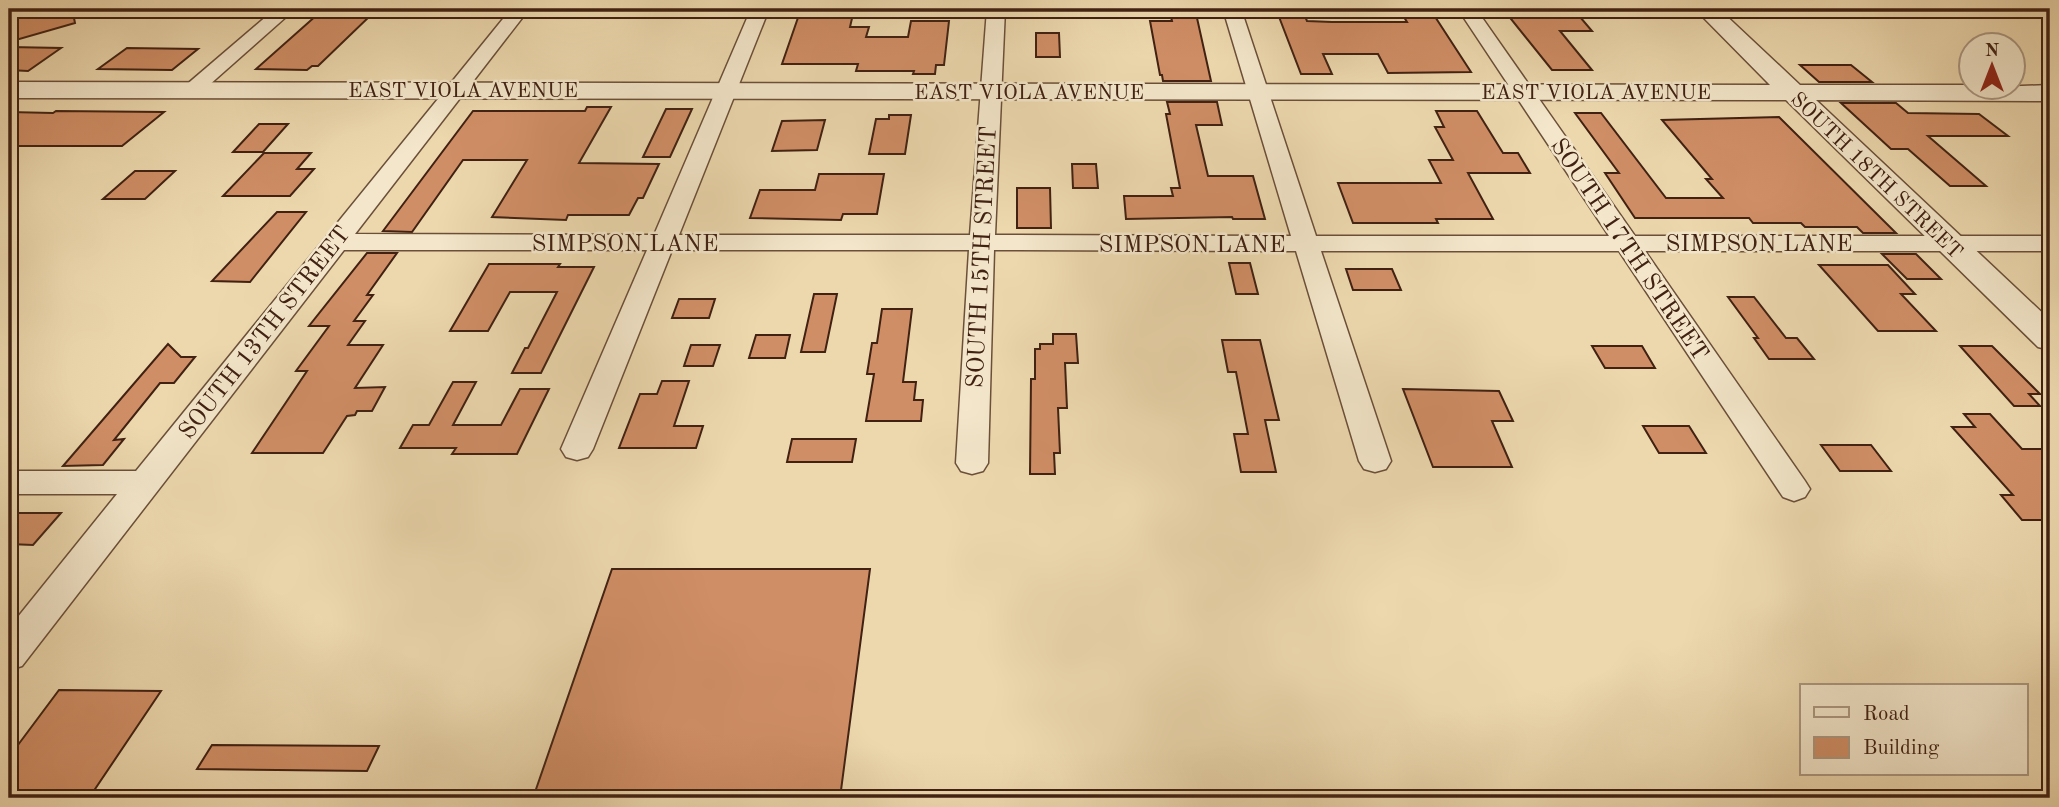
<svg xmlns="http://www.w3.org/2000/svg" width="2059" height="807" font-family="'Old Standard TT',serif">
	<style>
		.building { fill: #d08e66; stroke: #402112; stroke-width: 2 }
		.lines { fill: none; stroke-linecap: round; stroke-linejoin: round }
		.minor-casing { stroke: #6b4f39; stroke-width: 3 }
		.tertiary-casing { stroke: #6b4f39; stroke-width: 3 }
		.minor { fill: #f3e6ca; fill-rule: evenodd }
		.tertiary { fill: #f3e6ca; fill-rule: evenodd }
		.labels { text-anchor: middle; stroke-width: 5; stroke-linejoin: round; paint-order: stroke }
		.far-street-label { font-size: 21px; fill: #402112; stroke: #f3e6ca }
		.street-label { font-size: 24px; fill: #402112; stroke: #f3e6ca }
	</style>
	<rect width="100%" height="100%" fill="#edd8ae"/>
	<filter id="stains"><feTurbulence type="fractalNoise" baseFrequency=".00286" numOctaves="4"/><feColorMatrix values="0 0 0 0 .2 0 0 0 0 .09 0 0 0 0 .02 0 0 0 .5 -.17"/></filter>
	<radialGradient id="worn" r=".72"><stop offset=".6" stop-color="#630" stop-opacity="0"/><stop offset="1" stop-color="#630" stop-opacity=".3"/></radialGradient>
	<!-- building -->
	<g class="building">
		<polygon points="801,9 847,9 845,14 853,14 850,27 869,27 866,37 908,37 911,21 949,21 944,65 936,65 935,74 913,74 914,71 856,71 858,64 782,64"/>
		<polygon points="1169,9 1195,9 1211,81 1163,81 1162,75 1160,75 1150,21 1172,21"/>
		<polygon points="1276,9 1302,9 1307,21 1332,22 1407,22 1399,9 1430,9 1471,72 1388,73 1378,54 1323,54 1332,74 1301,74"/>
		<polygon points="1503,9 1575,11 1592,31 1560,31 1592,70 1552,70"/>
		<polygon points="318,14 371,15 318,66 312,66 307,70 256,69"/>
		<polygon points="9,17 74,18 75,23 9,42"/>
		<polygon points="1036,33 1059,33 1060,57 1036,57"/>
		<polygon points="9,47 61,48 28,71 9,70"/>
		<polygon points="127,48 198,49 172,70 98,69"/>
		<polygon points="1800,65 1851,65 1872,82 1819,82"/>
		<polygon points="1167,102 1217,102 1222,125 1196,125 1208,176 1253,176 1265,219 1233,219 1232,217 1126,219 1124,196 1173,196 1171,188 1180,188 1166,114 1170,114"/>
		<polygon points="1841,103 1896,103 1908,113 1979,114 2008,136 1928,136 1986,186 1950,186 1908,149 1891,149"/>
		<polygon points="587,107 611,107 579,163 659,164 643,198 638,198 629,215 568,215 566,220 492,217 527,160 463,160 412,232 383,231 473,111 585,111"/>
		<polygon points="666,109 692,109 670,157 643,157"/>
		<polygon points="56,111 164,112 122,146 9,146 9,112 53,113"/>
		<polygon points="1436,111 1477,111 1503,153 1518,153 1530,173 1468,173 1493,219 1436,219 1438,223 1353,223 1338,183 1441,183 1429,160 1453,160 1435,127 1444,127"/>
		<polygon points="1575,113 1601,113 1666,198 1723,198 1706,179 1712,179 1662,120 1779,117 1896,233 1863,233 1857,227 1805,227 1801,223 1753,223 1749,218 1635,218 1605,173 1619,173"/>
		<polygon points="889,115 911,115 905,154 869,154 876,119 889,119"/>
		<polygon points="825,120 817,150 772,151 782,121"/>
		<polygon points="259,124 288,124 263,152 233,152"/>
		<polygon points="264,153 311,153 297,169 314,169 290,196 223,196"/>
		<polygon points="1072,164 1096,164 1098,188 1073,188"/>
		<polygon points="135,171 175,171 145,199 103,199"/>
		<polygon points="819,174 884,174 877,214 843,214 841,220 750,218 760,190 815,190"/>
		<polygon points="1017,188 1050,188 1051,228 1017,228"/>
		<polygon points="277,212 306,212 250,282 212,281"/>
		<polygon points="367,253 397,253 367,295 373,295 354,321 365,321 348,345 383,345 355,388 385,387 372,411 357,411 355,415 347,416 323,453 252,453 307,371 296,371 329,326 309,326"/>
		<polygon points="1882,254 1916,254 1941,279 1907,279"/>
		<polygon points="1229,263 1250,263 1258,294 1236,294"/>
		<polygon points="489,264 560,264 558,267 594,267 541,373 512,373 525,348 528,348 557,292 510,292 488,331 450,331"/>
		<polygon points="1819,265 1888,265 1915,294 1901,294 1936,331 1878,331"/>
		<polygon points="1346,269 1392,269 1401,290 1353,290"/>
		<polygon points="814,294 837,294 825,352 801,352"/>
		<polygon points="1728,297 1754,297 1786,338 1797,338 1814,359 1769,359 1754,338 1758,338"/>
		<polygon points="679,299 715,299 709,318 672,318"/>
		<polygon points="882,309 912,309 903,382 916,382 914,400 923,400 921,421 866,421 874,374 867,374 872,343 877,343"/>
		<polygon points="1053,334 1076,334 1078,363 1065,363 1067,408 1058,408 1060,453 1054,453 1055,474 1030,474 1031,379 1035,379 1035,349 1040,349 1040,344 1053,344"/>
		<polygon points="756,335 790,335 785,358 749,358"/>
		<polygon points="1222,340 1260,340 1279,420 1265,420 1276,472 1241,472 1234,434 1248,434 1236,372 1228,372"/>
		<polygon points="168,344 181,357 195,357 174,383 160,383 114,440 124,439 103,465 63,466"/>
		<polygon points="691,345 720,345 713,366 684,366"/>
		<polygon points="1592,346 1642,346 1655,368 1605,368"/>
		<polygon points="1960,346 1992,346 2040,394 2029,394 2040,406 2014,406"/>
		<polygon points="662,381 689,381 674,426 703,426 696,448 619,448 640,394 657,394"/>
		<polygon points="453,382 476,382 453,425 501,425 520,389 549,389 517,454 452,454 456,448 400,448 413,425 429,425"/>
		<polygon points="1403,389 1499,391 1513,421 1492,421 1512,467 1433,467"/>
		<polygon points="1964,414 1990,414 2022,449 2050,449 2050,520 2022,520 2001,495 2013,495 1952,427 1975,427"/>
		<polygon points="1643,426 1689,426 1706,453 1659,453"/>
		<polygon points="792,439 856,439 852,462 787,462"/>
		<polygon points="1821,445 1871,445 1891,471 1840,471"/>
		<polygon points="9,513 61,513 33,545 9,544"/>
		<polygon points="612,569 870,569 840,798 533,798"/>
		<polygon points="59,690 161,691 89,798 9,798 9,757"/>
		<polygon points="212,745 379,746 367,771 197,769"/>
	</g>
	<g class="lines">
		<defs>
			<g id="minor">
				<polygon points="275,9 295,9 199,94 185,94 182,90 185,86"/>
				<polygon points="511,9 529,9 355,234 654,235 751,9 769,9 679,235 970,235 987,9 1005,9 995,235 1291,236 1223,9 1241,9 1316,236 1609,236 1458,9 1476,9 1635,236 2050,236 2050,251 1645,251 1805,481 1810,489 1805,497 1794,501 1783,497 1619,251 1321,251 1391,461 1386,469 1375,472 1364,469 1359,461 1296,251 994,250 988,463 983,471 972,474 961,471 956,463 969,250 672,250 593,449 588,457 577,460 566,457 561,449 647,250 344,250 22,666 9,670 9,628 117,494 9,494 9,471 136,471"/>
			</g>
			<polygon id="tertiary" points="1695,9 1719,9 1800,85 1972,85 1972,88 2050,85 2050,101 1816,100 2050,320 2050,350 2038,347 1786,100 9,98 9,82 1770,85"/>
		</defs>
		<!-- minor casing -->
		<use href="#minor" class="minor-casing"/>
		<!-- tertiary casing -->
		<use href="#tertiary" class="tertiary-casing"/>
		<!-- minor -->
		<use href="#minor" class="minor"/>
		<!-- tertiary -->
		<use href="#tertiary" class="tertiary"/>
	</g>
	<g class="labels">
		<!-- far-street labels -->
		<g class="far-street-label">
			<text x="463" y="97">EAST VIOLA AVENUE</text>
			<text x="1029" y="99">EAST VIOLA AVENUE</text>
			<text x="1596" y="99">EAST VIOLA AVENUE</text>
			<text transform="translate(1877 175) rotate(44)" y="7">SOUTH 18TH STREET</text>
		</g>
		<!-- street labels -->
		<g class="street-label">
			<text x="625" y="251">SIMPSON LANE</text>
			<text x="1759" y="251">SIMPSON LANE</text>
			<text x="1192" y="252">SIMPSON LANE</text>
			<text transform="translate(1630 249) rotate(56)" y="8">SOUTH 17TH STREET</text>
			<text transform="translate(981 257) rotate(-87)" y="8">SOUTH 15TH STREET</text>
			<text transform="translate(264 332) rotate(-52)" y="8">SOUTH 13TH STREET</text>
		</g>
	</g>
	<!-- margin -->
	<rect width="2059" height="807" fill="none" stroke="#edd8ae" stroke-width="35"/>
	<rect x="10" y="10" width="2038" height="786" fill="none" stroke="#402112" stroke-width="3.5"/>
	<rect x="18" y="18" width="2024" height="772" fill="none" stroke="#402112" stroke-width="2"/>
	<!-- legend -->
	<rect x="1800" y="684" width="228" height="91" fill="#f3e6ca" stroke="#ab9780" stroke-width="2"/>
	<rect x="1814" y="707" width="35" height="10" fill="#f3e6ca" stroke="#ab9780" stroke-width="2"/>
	<text x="1863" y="720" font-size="21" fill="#402112">Road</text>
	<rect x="1814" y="737" width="35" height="21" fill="#d08e66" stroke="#ab9780" stroke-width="2"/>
	<text x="1863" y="754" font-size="21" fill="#402112">Building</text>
	<!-- north arrow -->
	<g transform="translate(1992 66)"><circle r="33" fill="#f3e6ca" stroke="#ab9780" stroke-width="2"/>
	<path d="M0-5L12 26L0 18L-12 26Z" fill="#8f2418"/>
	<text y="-10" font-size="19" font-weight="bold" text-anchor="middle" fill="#402112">N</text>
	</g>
	<rect width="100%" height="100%" filter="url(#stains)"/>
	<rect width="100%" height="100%" fill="url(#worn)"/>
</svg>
